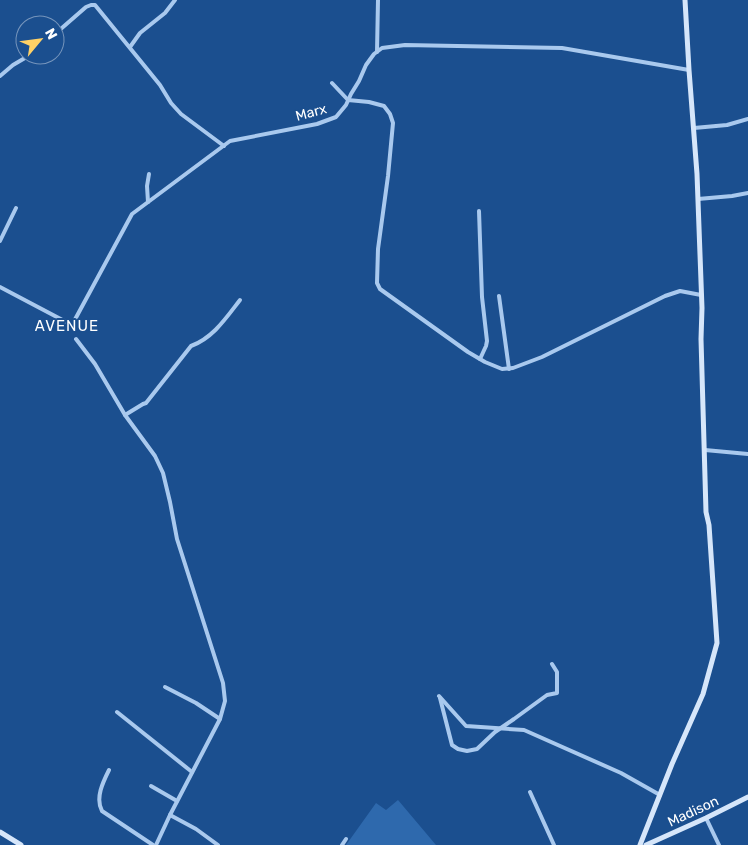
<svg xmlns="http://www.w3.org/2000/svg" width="748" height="845" font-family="Rubik,sans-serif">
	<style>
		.green { fill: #2e69ad }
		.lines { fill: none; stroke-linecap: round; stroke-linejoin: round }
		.street { stroke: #a9c9ee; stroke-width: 4 }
		.secondary { stroke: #d6e6fa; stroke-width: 5 }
		.labels { text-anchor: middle; stroke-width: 4; stroke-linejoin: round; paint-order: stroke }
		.street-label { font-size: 14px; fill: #fff; stroke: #1b4f8f }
		.neighbourhood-label { font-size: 15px; letter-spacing: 1px; fill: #fff; stroke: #1b4f8f }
	</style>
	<rect width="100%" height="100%" fill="#1b4f8f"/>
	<!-- green -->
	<polygon class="green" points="398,800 436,845 346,845 376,803 386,810"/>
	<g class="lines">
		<!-- street -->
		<g class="street">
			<polyline points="55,34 86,7 91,5 95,5 160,85 171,103 181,114 224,146"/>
			<polyline points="130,47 140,33 165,13 175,0"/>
			<polyline points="377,52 378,0"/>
			<polyline points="0,76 13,65 30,55"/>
			<polyline points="332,83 348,100 369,102 384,106 390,114 393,123 388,176 378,249 377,283 380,289 468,352 485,362 502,369 513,368 542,357 665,296 680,291 701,295"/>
			<polyline points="694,128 727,125 748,119"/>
			<polyline points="698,199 732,196 748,193"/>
			<polyline points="148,202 147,186 149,174"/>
			<polyline points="479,211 482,297 487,341 486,346 480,359"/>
			<polyline points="0,241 16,208"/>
			<polyline points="0,287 72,325 132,214 230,141 317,124 336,117 346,105 351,94 359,81 366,65 374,54 382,48 405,45 562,48 689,70"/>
			<polyline points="499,296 509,369"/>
			<polyline points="76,339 95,364 125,415 155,456 163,473 170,502 177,539 223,683 225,701 220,719 170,815 156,845"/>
			<path d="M125 415 143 404 146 403 191 346C213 338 226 318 240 300"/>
			<polyline points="705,450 748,454"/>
			<polyline points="165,687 196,703 220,719"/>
			<polyline points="439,696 466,726 524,730 621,773 660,795"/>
			<polyline points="440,698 452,745 458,749 467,751 477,749 495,732 514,719 547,695 557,693 557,672 552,664"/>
			<polyline points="117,712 192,772"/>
			<path d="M109 770C103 782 95 798 102 811L153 845"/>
			<polyline points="151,786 177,801"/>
			<polyline points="530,792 554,845"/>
			<polyline points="170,815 196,829 218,845"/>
			<polyline points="706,818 719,845"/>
			<polyline points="342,845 346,839"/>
		</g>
		<!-- secondary -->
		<g class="secondary">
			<polyline points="0,832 21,845"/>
			<polyline points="640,845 672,764 703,694 717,643 709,525 706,512 701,339 702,308 697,174 689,70 685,0"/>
			<polyline points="646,845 706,818 748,797"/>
		</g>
	</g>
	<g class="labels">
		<!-- street labels -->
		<g class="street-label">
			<text transform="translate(311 112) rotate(-15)" y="5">Marx</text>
			<text transform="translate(693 811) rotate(-25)" y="5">Madison</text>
		</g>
		<!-- neighbourhood labels -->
		<g class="neighbourhood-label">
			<text x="67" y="331">AVENUE</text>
		</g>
	</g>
	<!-- north arrow -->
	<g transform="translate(40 40) rotate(61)"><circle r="24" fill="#1b4f8f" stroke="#7695bc"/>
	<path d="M0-4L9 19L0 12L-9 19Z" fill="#ffd166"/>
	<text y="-8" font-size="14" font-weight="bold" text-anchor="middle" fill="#ffffff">N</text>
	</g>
</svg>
